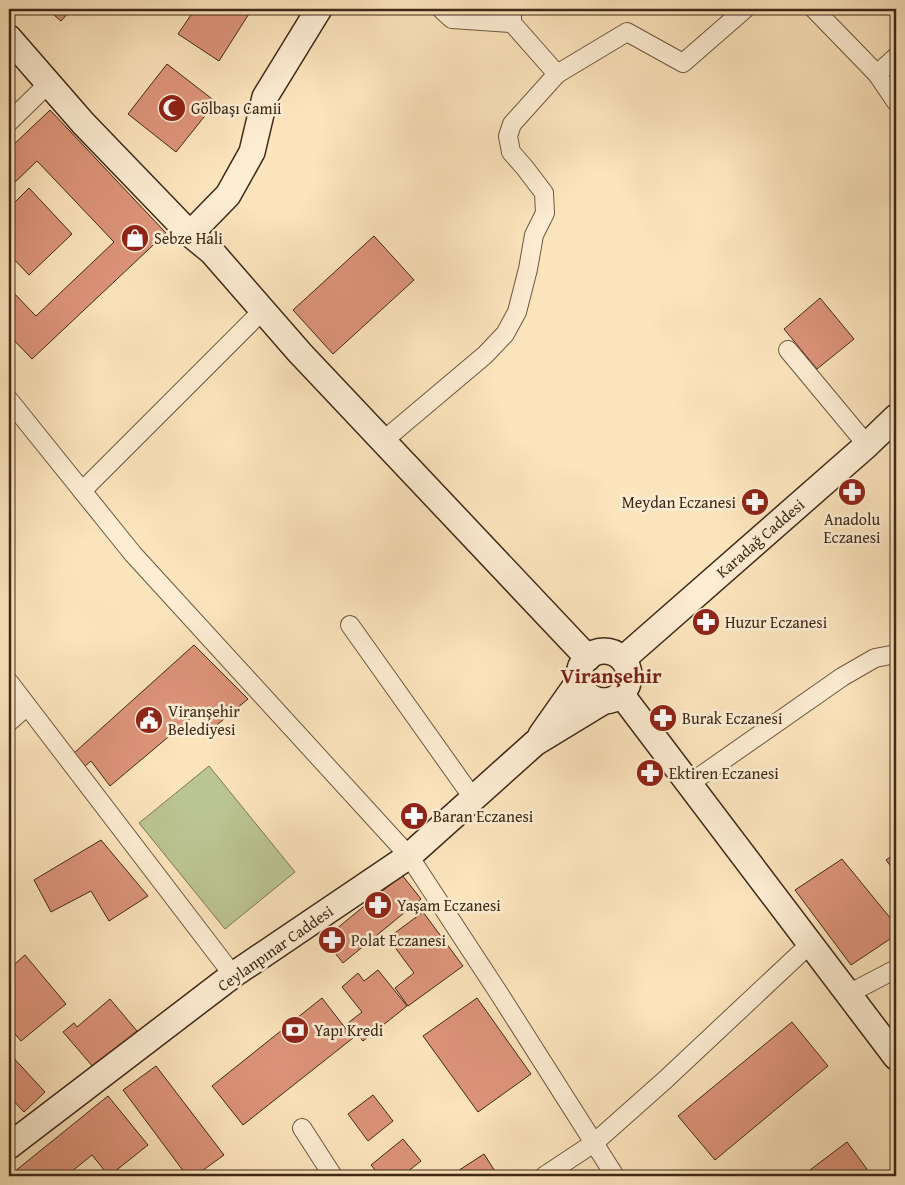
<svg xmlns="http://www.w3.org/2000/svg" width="905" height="1185" font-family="'Gentium Book Plus',serif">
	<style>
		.green { fill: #bbc593; stroke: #7d7655 }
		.building { fill: #dd947a; stroke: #3f2817 }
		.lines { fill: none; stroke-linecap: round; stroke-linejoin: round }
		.street-casing { stroke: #6e5740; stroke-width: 20 }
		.secondary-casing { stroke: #3f2817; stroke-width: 28 }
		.street { stroke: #fdedd3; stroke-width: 18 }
		.secondary { stroke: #fdedd3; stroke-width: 25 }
		.labels { text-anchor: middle; stroke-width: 5; stroke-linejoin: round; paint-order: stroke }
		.poi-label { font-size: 16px; fill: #3f2817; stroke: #fdedd3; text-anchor: start }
		.street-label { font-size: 16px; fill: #3f2817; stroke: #fdedd3 }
		.district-label { font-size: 21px; font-weight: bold; fill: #7a1f14; stroke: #fdedd3 }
	</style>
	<rect width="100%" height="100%" fill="#fce4bc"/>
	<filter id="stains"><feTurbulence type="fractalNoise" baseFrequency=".004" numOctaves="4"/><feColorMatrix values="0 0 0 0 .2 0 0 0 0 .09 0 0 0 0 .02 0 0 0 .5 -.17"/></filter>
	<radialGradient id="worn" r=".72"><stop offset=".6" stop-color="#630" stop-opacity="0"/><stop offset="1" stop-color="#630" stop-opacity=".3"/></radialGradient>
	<!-- green -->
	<polygon class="green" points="209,766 295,872 225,929 139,823"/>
	<!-- building -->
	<g class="building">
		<polygon points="47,9 72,9 61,21"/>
		<polygon points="195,9 252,9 219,61 178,34"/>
		<polygon points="167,64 216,102 176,152 128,114"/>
		<polygon points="50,110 166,233 32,359 9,335 9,288 36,316 114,242 37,161 9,188 9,149"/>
		<polygon points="29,188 72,234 29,275 9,254 9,208"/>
		<polygon points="374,236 414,280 333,354 293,310"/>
		<polygon points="820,298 854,339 817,369 784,329"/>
		<polygon points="194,645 248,699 212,729 198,712 110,786 91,761 85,766 74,753"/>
		<polygon points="101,840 148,896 109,921 91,891 51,912 34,880"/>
		<polygon points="896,853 896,873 886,860"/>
		<polygon points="842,859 896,925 896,935 851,965 795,890"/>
		<polygon points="402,875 421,899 343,963 324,939"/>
		<polygon points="423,912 463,966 408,1006 395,988 414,973 388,938"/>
		<polygon points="25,955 66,1004 21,1041 9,1027 9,969"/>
		<polygon points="378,970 407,1006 363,1041 348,1023 362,1012 342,987 358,973 364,981"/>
		<polygon points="322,998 353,1038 243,1125 212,1086"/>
		<polygon points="477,998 531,1074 478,1112 423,1036"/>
		<polygon points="110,999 137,1031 94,1068 63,1032 74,1023 77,1027"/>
		<polygon points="792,1022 828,1066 715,1160 678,1116"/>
		<polygon points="9,1053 45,1092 24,1112 9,1096"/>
		<polygon points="156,1066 224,1155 195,1176 187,1176 123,1090"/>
		<polygon points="373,1095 393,1121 368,1141 348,1114"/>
		<polygon points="108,1096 148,1145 109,1176 92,1155 71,1172 74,1176 9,1176"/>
		<polygon points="403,1139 421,1161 402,1176 380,1176 371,1165"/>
		<polygon points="847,1142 872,1176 802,1176"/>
		<polygon points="484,1154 498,1176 450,1176"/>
	</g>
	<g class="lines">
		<defs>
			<g id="street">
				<polyline points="441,9 452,19 512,23"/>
				<polyline points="512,9 512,23 557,74 627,32 683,63 745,9"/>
				<polyline points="814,9 877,74 896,102"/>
				<polyline points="877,74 896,57"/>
				<polyline points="9,122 49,83"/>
				<polyline points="788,350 867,445"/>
				<polyline points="9,400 133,554 409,856 500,995 615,1176"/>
				<polyline points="383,441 485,355 505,334 517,312 528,269 534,235 545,213 544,193 525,168 511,152 508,136 512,124 557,74"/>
				<polyline points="82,491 263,310"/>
				<polyline points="350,625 473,798"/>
				<polyline points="9,682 233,975"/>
				<polyline points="9,722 26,707"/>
				<polyline points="689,784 842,677 875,658 896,654"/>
				<polyline points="848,994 896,969"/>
				<polyline points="302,1128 333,1176"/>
				<polyline points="544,1176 594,1143 665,1080 810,944"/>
			</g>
			<g id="secondary">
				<polyline points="9,38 83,123 190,234 212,252 300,353 588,658"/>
				<polyline points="190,234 228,195 252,152 265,97 319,9"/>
				<circle cx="604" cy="676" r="25"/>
				<polyline points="623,659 867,445 896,417"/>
				<polyline points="621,694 896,1057"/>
				<polyline points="541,735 579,681"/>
				<polyline points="9,1146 233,975 409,856 535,743 604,701"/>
			</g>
		</defs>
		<!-- street casing -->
		<use href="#street" class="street-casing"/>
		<!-- secondary casing -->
		<use href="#secondary" class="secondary-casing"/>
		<!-- street -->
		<use href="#street" class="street"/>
		<!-- secondary -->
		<use href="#secondary" class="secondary"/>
	</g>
	<!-- icons -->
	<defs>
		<symbol id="mosque-disc" viewBox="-11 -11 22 22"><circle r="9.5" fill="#8f2418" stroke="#fdedd3"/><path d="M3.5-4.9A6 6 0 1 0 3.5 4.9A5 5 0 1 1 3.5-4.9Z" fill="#fff"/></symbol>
		<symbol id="shop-disc" viewBox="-11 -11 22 22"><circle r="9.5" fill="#8f2418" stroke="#fdedd3"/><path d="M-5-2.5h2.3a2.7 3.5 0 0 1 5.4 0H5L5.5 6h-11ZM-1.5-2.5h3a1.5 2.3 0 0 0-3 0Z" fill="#fff"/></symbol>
		<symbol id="pharmacy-disc" viewBox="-11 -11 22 22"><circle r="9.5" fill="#8f2418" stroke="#fdedd3"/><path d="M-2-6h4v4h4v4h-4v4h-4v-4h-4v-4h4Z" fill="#fff"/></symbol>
		<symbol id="civic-disc" viewBox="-11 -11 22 22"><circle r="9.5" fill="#8f2418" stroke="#fdedd3"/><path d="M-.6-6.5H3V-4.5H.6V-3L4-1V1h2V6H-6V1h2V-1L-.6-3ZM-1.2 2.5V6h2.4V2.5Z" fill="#fff"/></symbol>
		<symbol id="bank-disc" viewBox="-11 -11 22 22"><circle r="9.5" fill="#8f2418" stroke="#fdedd3"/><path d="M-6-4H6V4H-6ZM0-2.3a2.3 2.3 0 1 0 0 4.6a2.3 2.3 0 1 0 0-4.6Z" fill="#fff"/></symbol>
	</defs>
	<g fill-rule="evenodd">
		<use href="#mosque-disc" x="156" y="92" width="32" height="32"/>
		<use href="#shop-disc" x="119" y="222" width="32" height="32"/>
		<use href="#pharmacy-disc" x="836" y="476" width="32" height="32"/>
		<use href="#pharmacy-disc" x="739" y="486" width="32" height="32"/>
		<use href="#pharmacy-disc" x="690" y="606" width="32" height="32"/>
		<use href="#pharmacy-disc" x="647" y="702" width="32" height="32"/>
		<use href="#civic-disc" x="133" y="704" width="32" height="32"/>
		<use href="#pharmacy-disc" x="634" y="757" width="32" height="32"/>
		<use href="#pharmacy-disc" x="398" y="800" width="32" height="32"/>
		<use href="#pharmacy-disc" x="362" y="889" width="32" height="32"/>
		<use href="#pharmacy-disc" x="316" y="924" width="32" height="32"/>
		<use href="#bank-disc" x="279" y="1014" width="32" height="32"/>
	</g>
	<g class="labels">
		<!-- poi labels -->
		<g class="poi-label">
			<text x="191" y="114">Gölbaşı Camii</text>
			<text x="154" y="244">Sebze Hali</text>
			<text x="736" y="508" text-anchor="end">Meydan Eczanesi</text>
			<text x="852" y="525" text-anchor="middle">Anadolu<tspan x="852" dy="18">Eczanesi</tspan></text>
			<text x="725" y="628">Huzur Eczanesi</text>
			<text x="168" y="717">Viranşehir<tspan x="168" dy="18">Belediyesi</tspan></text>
			<text x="682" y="724">Burak Eczanesi</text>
			<text x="669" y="779">Ektiren Eczanesi</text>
			<text x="433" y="822">Baran Eczanesi</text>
			<text x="397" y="911">Yaşam Eczanesi</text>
			<text x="351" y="946">Polat Eczanesi</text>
			<text x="314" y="1036">Yapı Kredi</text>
		</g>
		<!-- street labels -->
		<g class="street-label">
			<text transform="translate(760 538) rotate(-41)" y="6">Karadağ Caddesi</text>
			<text transform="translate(275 948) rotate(-35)" y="6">Ceylanpınar Caddesi</text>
		</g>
		<!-- district labels -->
		<g class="district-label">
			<text x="611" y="683">Viranşehir</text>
		</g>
	</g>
	<!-- margin -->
	<rect width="905" height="1185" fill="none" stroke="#fce4bc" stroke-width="30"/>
	<rect x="10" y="10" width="885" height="1165" fill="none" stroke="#3f2817" stroke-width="2.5"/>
	<rect x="15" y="15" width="875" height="1155" fill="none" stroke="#3f2817"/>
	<rect width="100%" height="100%" filter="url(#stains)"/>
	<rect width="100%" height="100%" fill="url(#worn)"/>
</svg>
